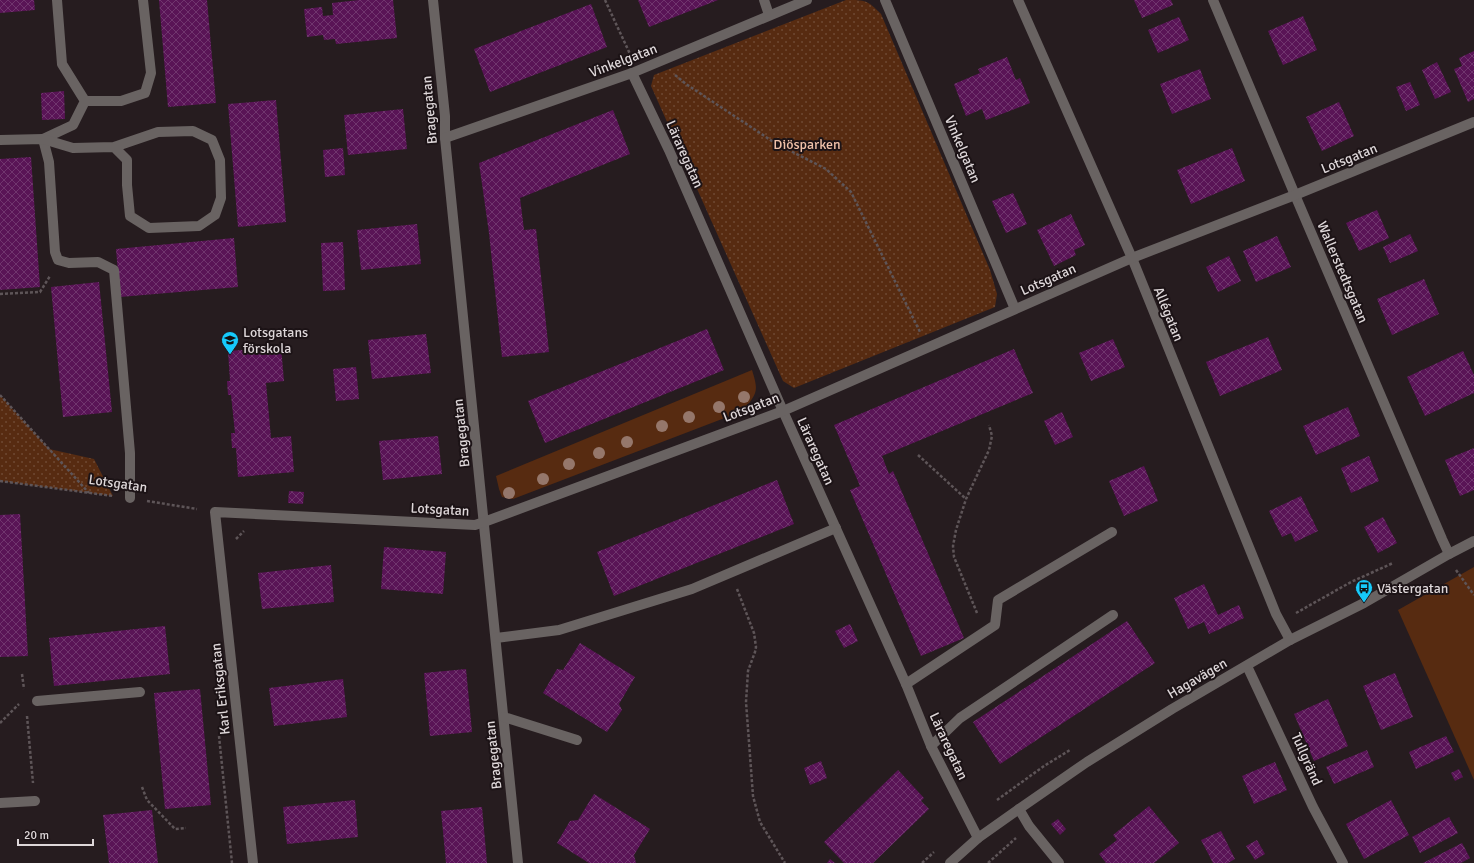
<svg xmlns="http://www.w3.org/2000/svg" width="1474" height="863" font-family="Signika,sans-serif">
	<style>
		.green { fill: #572b11 }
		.park { fill: url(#park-dots) }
		.building { fill: url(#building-cross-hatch) }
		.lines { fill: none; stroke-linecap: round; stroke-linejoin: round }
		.path { stroke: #5e5558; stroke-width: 2.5; stroke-dasharray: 3 2; stroke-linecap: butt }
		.minor { stroke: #696362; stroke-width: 10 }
		.tree { fill: #95776b }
		.labels { text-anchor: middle; stroke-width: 4; stroke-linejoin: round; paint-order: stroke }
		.street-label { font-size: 14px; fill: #ded7d9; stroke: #1c1316 }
		.park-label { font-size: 14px; fill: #f0c1a9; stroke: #1c1316 }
		.poi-label { font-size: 14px; fill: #ded7d9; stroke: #1c1316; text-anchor: start }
	</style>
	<defs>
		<pattern id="park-dots" width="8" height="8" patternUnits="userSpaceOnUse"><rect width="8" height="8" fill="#572b11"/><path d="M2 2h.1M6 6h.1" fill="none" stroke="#6f4933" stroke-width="1.8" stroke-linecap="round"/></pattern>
		<pattern id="building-cross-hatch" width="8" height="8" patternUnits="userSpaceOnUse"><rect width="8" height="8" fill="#591456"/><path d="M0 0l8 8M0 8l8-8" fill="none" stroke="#70356e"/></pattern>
	</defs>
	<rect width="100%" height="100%" fill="#261c1f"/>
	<!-- green -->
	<g class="green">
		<path d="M752 370C759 392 757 393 743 411L513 499 502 497 499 489 496 476Z"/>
		<polygon points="1474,567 1474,780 1398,610"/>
	</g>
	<!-- park -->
	<g class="park">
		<path d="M846 0C866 0 867 0 881 14L990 270 997 294 995 307 794 388 783 381 651 86 654 75Z"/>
		<polygon points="0,395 49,449 94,459 113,496 0,481"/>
	</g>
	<!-- building -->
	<g class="building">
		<polygon points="0,0 34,0 35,10 0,13"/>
		<polygon points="159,0 207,0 216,103 168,107"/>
		<polygon points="359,0 393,0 397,38 336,44 335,39 324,40 323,35 307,37 304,9 322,7 323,16 333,15 332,3"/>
		<polygon points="638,0 718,0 649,27"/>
		<polygon points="1134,0 1171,0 1173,5 1142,18"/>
		<polygon points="591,4 607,47 490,92 474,49"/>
		<polygon points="1303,16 1317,50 1283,65 1268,31"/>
		<polygon points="1179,17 1189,40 1158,53 1148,30"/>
		<polygon points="1474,51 1474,99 1468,102 1454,69 1462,66 1459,58"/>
		<polygon points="1007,57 1016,80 1020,78 1030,103 986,120 982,109 966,116 954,84 980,73 978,69"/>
		<polygon points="1437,62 1451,92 1435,99 1422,70"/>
		<polygon points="1200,69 1211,99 1172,114 1160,84"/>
		<polygon points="1410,82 1420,105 1406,111 1396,87"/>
		<polygon points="64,91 65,119 42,120 41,93"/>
		<polygon points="276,100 286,222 238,227 228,104"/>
		<polygon points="1339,102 1354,136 1322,151 1306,117"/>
		<polygon points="403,109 407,149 348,155 344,115"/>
		<polygon points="613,110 630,154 520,198 524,230 536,229 549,352 502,357 489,233 479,163"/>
		<polygon points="343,148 345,175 325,177 323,150"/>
		<polygon points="1232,148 1245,181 1191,204 1177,170"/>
		<polygon points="31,157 40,287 0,290 0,159"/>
		<polygon points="1013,193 1027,224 1006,233 992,201"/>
		<polygon points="1377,210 1389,238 1359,251 1346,223"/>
		<polygon points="1071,214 1085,245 1074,250 1076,255 1054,266 1037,230"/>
		<polygon points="417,224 421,264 361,270 357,230"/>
		<polygon points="1410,234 1418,251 1390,263 1383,247"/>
		<polygon points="1277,236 1291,267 1256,282 1243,251"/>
		<polygon points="234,238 238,287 120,297 116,249"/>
		<polygon points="343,242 345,290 323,291 321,243"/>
		<polygon points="1229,256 1241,281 1218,292 1206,267"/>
		<polygon points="1424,279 1439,314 1392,335 1377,299"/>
		<polygon points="99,282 112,412 63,417 51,287"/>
		<polygon points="707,329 724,370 545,443 528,401"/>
		<polygon points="426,334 431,373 372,379 368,340"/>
		<polygon points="1268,337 1282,370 1220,396 1206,362"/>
		<polygon points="1113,339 1125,367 1091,381 1079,353"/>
		<polygon points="281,347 284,381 266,383 271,438 291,436 294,472 238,477 236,448 232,448 231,433 235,433 231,395 228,395 227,381 230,381 228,351"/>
		<polygon points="1014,349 1033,393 882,456 889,474 893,471 964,638 921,656 850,490 860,486 834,425"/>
		<polygon points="1463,351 1474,375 1474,393 1425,416 1407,377"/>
		<polygon points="356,367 359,399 336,401 333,369"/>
		<polygon points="1348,407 1360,436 1316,455 1303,426"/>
		<polygon points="1062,412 1073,437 1055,445 1044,421"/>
		<polygon points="438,436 442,474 383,480 379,441"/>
		<polygon points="1474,448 1474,490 1460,496 1445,460"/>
		<polygon points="1369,456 1379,481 1351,493 1341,468"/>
		<polygon points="1144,466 1158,501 1124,516 1109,481"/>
		<polygon points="777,480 794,524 614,596 597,552"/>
		<polygon points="289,491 304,492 303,504 288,503"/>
		<polygon points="1301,496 1318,531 1295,542 1291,533 1282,537 1269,511"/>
		<polygon points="20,514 28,656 0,657 0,515"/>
		<polygon points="1383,517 1397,543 1378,553 1364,527"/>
		<polygon points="384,547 446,552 443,594 381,589"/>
		<polygon points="331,565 334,602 262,609 258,573"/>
		<polygon points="1204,584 1218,615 1239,605 1244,618 1209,634 1204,622 1188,629 1174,598"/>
		<polygon points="1127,621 1155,663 1000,764 973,722"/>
		<polygon points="850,624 858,641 844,648 835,631"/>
		<polygon points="165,626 170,674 54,686 49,638"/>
		<polygon points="580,643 635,677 619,704 622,710 607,732 543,693 557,669 563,670"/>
		<polygon points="466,669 472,732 430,736 424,673"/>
		<polygon points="1395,673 1413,717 1381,730 1363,686"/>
		<polygon points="343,679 347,717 274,726 269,688"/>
		<polygon points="200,689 211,805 165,809 154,693"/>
		<polygon points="1328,699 1348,746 1314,761 1294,714"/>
		<polygon points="1446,736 1454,752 1416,769 1409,752"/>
		<polygon points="1367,750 1374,767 1334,784 1326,767"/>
		<polygon points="821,761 827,778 810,785 804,768"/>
		<polygon points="1275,762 1287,790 1254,804 1242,776"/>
		<polygon points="1459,769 1463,777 1455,781 1451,773"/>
		<polygon points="898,770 924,798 921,801 929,809 873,863 844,863 824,842"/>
		<polygon points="594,794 650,829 634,855 636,863 589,863 557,843 570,821 578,820"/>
		<polygon points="355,800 358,837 287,844 283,807"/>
		<polygon points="1391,800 1409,835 1364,859 1346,824"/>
		<polygon points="1149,806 1179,843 1154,863 1106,863 1099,854 1117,840 1113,835"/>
		<polygon points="482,807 487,863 446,863 441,811"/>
		<polygon points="152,810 158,863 109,863 103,815"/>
		<polygon points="1449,817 1458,833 1420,853 1412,837"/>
		<polygon points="1058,819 1066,829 1060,835 1051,824"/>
		<polygon points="1221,831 1235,859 1228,863 1213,863 1201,840"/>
		<polygon points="1257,840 1265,854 1255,860 1246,846"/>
		<polygon points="1462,843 1470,858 1461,863 1423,863"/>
		<polygon points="830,859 835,863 827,863"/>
	</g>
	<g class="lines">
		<!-- path -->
		<g class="path">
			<polyline points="605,0 630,54"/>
			<polyline points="675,75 686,84 775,143 826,169 851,192 920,332"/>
			<polyline points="0,294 40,292 50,276"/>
			<polyline points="0,395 89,493"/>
			<polyline points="918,455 966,499"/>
			<polyline points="0,481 113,496"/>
			<polyline points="147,501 197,509"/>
			<polyline points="236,539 244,531"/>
			<polyline points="1456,570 1474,595"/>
			<polyline points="737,589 754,633 756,647 755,652 748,671 746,702 753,796 760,822 785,863"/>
			<polyline points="977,613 954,557 953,546 956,530 966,499 989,450 992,436 989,425"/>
			<polyline points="1296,613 1351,582 1393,563"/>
			<polyline points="22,674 24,689"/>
			<polyline points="27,716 33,783"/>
			<polyline points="0,723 19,704"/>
			<polyline points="219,736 232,863"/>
			<polyline points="142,787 147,800 175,829 186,828"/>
			<polyline points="997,800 1044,766 1070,750"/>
			<polyline points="922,863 934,852"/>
			<polyline points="988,863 1016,838"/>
		</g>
		<!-- minor -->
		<g class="minor">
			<polyline points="433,0 445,116 445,138 518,863"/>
			<polyline points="764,0 769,15"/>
			<polyline points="885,0 1015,309"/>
			<polyline points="1018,0 1132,258 1276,614 1290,640"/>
			<polyline points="1213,0 1295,195 1442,539 1449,554"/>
			<polyline points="632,73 669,150 783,411 906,684 931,746 978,838"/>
			<polyline points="85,101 121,101 145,93 151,73 143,0"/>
			<polyline points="445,138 632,73 807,0"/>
			<polyline points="43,139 49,162 55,252 58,260 69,263 98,262 114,270 130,453 130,498"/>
			<polyline points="43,139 73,125 85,101 62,64 57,0"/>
			<polyline points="0,140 43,139 73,148 114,147 127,160 127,185 130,216 149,228 199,226 215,215 221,198 220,160 212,140 193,131 158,132 114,147"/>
			<polyline points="496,638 559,630 692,589 836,528"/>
			<polyline points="1247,666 1313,807 1343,863"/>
			<polyline points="906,684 995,625 998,600 1112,532"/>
			<polyline points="37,701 140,692"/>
			<polyline points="504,717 577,740"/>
			<polyline points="931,746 960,718 1113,615"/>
			<polyline points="0,803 35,801"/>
			<polyline points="1019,809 1029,826 1059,863"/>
			<polyline points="253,863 215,512 475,525 484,522 783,411 1132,258 1295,195 1474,122"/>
			<polyline points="950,863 978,838 1019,809 1087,762 1172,709 1290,640 1364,603 1449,554 1474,541"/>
		</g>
	</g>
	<!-- trees -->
	<g class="tree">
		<circle cx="744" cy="397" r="6"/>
		<circle cx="719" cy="407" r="6"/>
		<circle cx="689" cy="417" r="6"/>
		<circle cx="662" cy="426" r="6"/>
		<circle cx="627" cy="442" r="6"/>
		<circle cx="599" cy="453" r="6"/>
		<circle cx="569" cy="464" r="6"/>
		<circle cx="543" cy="479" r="6"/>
		<circle cx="509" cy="493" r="6"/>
	</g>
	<!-- icons -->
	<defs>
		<symbol id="school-pin" viewBox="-11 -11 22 30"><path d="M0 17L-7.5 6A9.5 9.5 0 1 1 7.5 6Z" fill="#16cafb" stroke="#1c1316"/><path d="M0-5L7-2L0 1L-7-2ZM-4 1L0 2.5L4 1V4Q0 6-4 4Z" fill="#111"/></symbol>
		<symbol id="bus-pin" viewBox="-11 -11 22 30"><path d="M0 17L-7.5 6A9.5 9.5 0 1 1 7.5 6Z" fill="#16cafb" stroke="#1c1316"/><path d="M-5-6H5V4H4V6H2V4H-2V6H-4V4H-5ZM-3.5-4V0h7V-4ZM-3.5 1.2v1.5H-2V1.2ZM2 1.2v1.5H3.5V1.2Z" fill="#111"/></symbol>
	</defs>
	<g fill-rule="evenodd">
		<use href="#school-pin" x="220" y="330" width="20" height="27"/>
		<use href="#bus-pin" x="1354" y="578" width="20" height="27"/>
	</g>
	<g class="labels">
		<!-- street labels -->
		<g class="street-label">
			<text transform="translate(623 60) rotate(-21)" y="5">Vinkelgatan</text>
			<text transform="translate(429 110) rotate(-95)" y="5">Bragegatan</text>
			<text transform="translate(963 149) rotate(67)" y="5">Vinkelgatan</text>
			<text transform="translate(685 154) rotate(66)" y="5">Läraregatan</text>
			<text transform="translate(1349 158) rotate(-22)" y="5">Lotsgatan</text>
			<text transform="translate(1343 272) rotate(67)" y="5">Wallerstedtsgatan</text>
			<text transform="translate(1048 279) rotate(-24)" y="5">Lotsgatan</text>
			<text transform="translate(1169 314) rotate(68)" y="5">Allégatan</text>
			<text transform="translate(751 407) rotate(-21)" y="5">Lotsgatan</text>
			<text transform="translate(461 433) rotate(-96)" y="5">Bragegatan</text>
			<text transform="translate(816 451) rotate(66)" y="5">Läraregatan</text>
			<text transform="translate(118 483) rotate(8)" y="5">Lotsgatan</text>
			<text transform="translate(440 509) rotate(3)" y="5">Lotsgatan</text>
			<text transform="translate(1197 678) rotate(-30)" y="5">Hagavägen</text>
			<text transform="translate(220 689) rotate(-96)" y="5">Karl Eriksgatan</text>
			<text transform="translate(949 746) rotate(65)" y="5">Läraregatan</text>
			<text transform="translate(493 755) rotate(-96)" y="5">Bragegatan</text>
			<text transform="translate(1307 759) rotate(66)" y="5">Tullgränd</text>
		</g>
		<!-- park labels -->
		<g class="park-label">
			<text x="807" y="149">Diösparken</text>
		</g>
		<!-- poi labels -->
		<g class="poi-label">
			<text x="243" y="337">Lotsgatans<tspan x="243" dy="16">förskola</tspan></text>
			<text x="1377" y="593">Västergatan</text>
		</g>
	</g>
	<!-- scale -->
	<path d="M18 839v6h75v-6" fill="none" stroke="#ded7d9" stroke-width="2"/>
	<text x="24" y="839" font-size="12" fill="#ded7d9" stroke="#1c1316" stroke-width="3" paint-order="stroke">20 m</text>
</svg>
